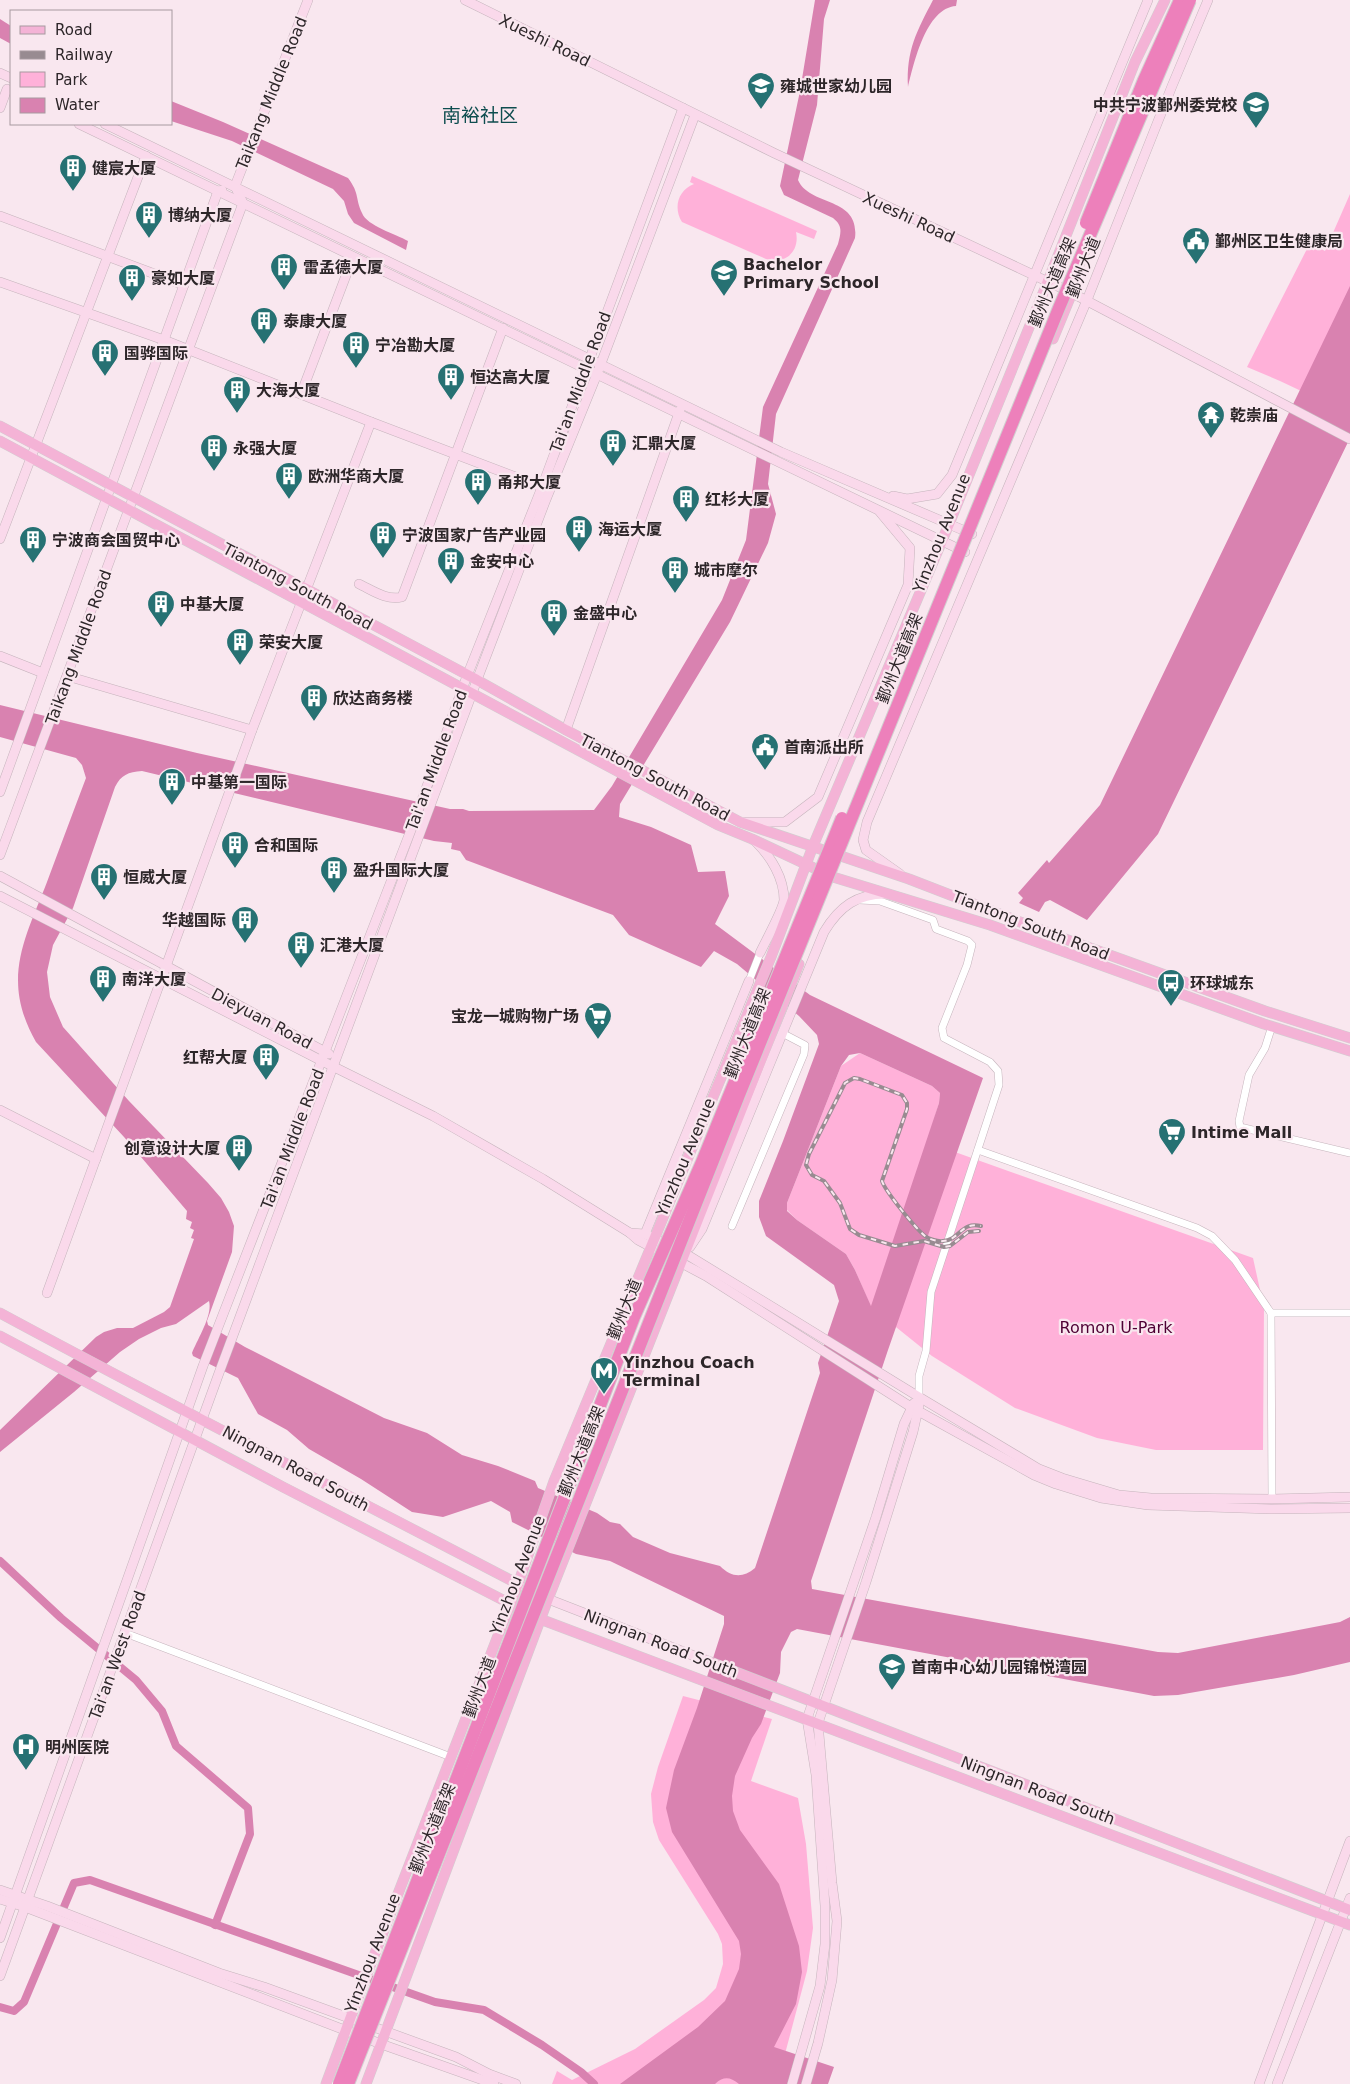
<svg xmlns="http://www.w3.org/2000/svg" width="1350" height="2084" font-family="'DejaVu Sans','Noto Sans SC',sans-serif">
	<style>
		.green { fill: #ffb1d9 }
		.water { fill: #d982b0; fill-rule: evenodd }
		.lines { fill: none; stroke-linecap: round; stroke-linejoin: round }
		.canal { stroke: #d982b0; stroke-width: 8 }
		.street-casing { stroke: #c5b4bc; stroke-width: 8 }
		.secondary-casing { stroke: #c5b4bc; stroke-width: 10 }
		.primary-casing { stroke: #d1cfd0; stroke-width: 11 }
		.street { stroke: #fff; stroke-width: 7 }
		.secondary { stroke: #fad9eb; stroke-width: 9 }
		.primary { stroke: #f4b3d6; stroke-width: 10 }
		.rail-casing { stroke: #988b91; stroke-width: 4 }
		.rail { stroke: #f9e7ef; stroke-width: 2; stroke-dasharray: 5.5; stroke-linecap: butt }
		.highway-bridge-casing { stroke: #d1cfd0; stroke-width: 14; stroke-linecap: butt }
		.highway-bridge { stroke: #ed80bb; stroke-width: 12 }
		.labels { text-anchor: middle; stroke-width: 4.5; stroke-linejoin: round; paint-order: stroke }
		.street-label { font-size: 16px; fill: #2d2629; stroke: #f9e7ef }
		.poi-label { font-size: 16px; font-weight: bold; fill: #2d2629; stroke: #f9e7ef; text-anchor: start }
		.park-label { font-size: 16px; fill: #4f0034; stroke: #f9e7ef }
		.quarter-label { font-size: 19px; fill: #0e4d4f; stroke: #f9e7ef }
	</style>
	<rect width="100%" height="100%" fill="#f9e7ef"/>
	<!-- green -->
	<g class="green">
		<path d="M692 176 817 231 814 239 796 232C800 251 786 265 766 259L682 222C673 208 678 190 694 184L690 182Z"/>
		<polygon points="1350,194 1350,414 1280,381 1247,367 1310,243 1325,251"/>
		<polygon points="860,1053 932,1086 940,1093 939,1103 927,1142 1253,1258 1264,1308 1263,1450 1156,1450 1097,1438 1015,1408 932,1356 871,1307 855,1270 846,1254 797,1220 787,1210 787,1203 841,1066"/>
		<polygon points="683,1696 772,1719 751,1781 798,1798 806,1844 813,1928 807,1971 777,2084 552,2084 557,2071 572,2080 635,2049 704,2000 716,1988 723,1964 722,1944 718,1934 659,1840 653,1822 651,1794 658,1767"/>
	</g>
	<!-- water -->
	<g class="water">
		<path d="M815 0H830L824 19 817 105 798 180C810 207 860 196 855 238L776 414 768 484 776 514 768 543 730 622 620 804 619 817 651 827 691 845 698 872 725 871 729 896 715 924 810 995 983 1078 888 1350 811 1581 812 1589 1158 1652 1178 1653 1340 1622 1350 1617V1662L1294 1675 1178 1695 1154 1696 797 1629 791 1632 781 1652 780 1673 761 1724 752 1738 735 1776 732 1796 733 1811 740 1830 779 1884 799 1946 802 1972 796 2004 774 2047 834 2067 828 2084H739C730 2077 724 2076 715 2084H620L698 2027 725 2001 739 1969 741 1954 739 1941 672 1832 666 1808 674 1770 697 1708 724 1624V1616L610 1561 576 1554 512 1522 510 1512 491 1501 443 1517 412 1512 361 1479 309 1449 287 1430 258 1414 238 1378 193 1356 192 1353C197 1340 213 1315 209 1301L176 1324 161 1328 139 1339 120 1352 74 1392 0 1452V1430L96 1337 104 1332 117 1328H133L164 1312 170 1307 194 1239 191 1238 194 1230 190 1228 192 1222 186 1219 187 1211 124 1137 36 1042C1 980 24 941 47 882 60 847 73 812 86 778L82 765 76 758 0 737V705L197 753 450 809H463L469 811 594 810 612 786 722 600 746 540 763 407 838 244C841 232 843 226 833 218L784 195 780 186 800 91ZM142 771 434 841 452 843 451 849 460 851 466 860 613 915 629 935 701 967 714 951 737 964 799 1016 817 1035 819 1044 783 1141 759 1201V1217L766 1236 834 1285 839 1301 818 1363 820 1373 755 1568C743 1578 732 1578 720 1566L670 1553 633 1537 620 1524 610 1522 597 1513 538 1488 535 1481 498 1466 462 1455 427 1433 384 1418 245 1347 208 1325 207 1321 232 1252 234 1226 229 1212 221 1198 208 1183 129 1101 63 1027 50 997 47 972 53 945 73 908 115 787C121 775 128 772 142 771ZM860 1053 932 1086 940 1093 939 1103 871 1306 855 1270 846 1254 797 1220 787 1211V1203L841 1066 849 1055Z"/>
		<path d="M933 0H957L956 6C926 8 914 63 908 87 906 50 917 31 933 0Z"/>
		<polygon points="0,19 11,26 11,44 0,38"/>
		<path d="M171 101 223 122 348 178C360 194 355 198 362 213 367 226 396 234 408 241L406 250 354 223 348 214 344 201 333 189 232 141 171 121Z"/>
		<polygon points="1350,286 1350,438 1158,834 1087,920 1050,900 1045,902 1039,912 1019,903 1023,898 1018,893 1047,860 1049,863 1100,805"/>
	</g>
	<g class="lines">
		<!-- canal -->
		<g class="canal">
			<polyline points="0,1561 61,1618 136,1680 162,1711 176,1746 248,1808 250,1834 215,1925"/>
			<polyline points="0,2007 14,2011 24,2002 74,1883 90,1880 435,2002 484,2010 542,2045 581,2072 594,2084"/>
		</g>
		<defs>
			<g id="street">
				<polyline points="860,900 880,901 933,920 936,929 968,941 972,945 967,965 942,1028 944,1038 990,1062 998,1071 999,1085 931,1292 926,1351 919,1376 919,1397"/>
				<polyline points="749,981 760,953"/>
				<polyline points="1272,1026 1265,1048 1249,1075 1239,1121 1240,1127 1350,1153"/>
				<polyline points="978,1150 1197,1228 1212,1236 1235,1260 1271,1313 1272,1499"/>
				<polyline points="732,1226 804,1054 805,1045 782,1033"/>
				<polyline points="1271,1313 1350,1313"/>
				<polyline points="125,1633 451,1757"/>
			</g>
			<g id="secondary">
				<polyline points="465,0 774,153 1072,293 1350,439"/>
				<polyline points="0,73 11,78"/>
				<polyline points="0,108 7,89"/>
				<polyline points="79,124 965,552"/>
				<polyline points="105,124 781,452 972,534"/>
				<polyline points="0,216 184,285"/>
				<polyline points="0,282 164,340 371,422 542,487"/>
				<polyline points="301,394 353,257"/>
				<polyline points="893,496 907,499 937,494 952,475 1148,0"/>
				<polyline points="0,539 146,156"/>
				<path d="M359 584C372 590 387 601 402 597L503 328"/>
				<polyline points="0,656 43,673"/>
				<polyline points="67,676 252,730"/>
				<polyline points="566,730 680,410"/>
				<polyline points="0,792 218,191 222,190"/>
				<polyline points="743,822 785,822 818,797 908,585 910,548 880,512"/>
				<path d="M756 842C771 857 784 878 784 900 783 910 765 942 760 953"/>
				<polyline points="0,855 243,203 235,186 308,0"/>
				<polyline points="900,874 866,850 863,840 867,822 1087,300 1172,86 1208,0"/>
				<polyline points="0,876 329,1054"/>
				<polyline points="0,896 322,1061 433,1116 543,1179 630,1233 638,1240 706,1276 911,1407 1034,1475 1056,1484 1101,1498 1148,1505 1271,1509 1350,1508"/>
				<polyline points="0,1110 96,1159"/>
				<polyline points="630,1233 645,1234 686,1254 919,1397 1039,1469 1062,1478 1119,1495 1151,1498 1272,1499 1350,1497"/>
				<polyline points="645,1234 749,981"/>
				<path d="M690 1247 702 1229 824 932C839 907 857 893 888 894"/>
				<polyline points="47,1293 252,730 371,422"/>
				<polyline points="524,1587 548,1599 702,1659"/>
				<polyline points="0,1890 47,1906 219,1973 264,1987 456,2057 489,2074 516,2084"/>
				<polyline points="0,1899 25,1907 381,2044 494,2084"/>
				<polyline points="0,1938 203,1366 411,830 467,676 542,487 683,108"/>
				<polyline points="0,1976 219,1373 477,680 545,502 597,374 695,115"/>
				<polyline points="792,2084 820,1986 825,1944 825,1906 816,1775 807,1719 876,1517 904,1424 914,1403"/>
				<polyline points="806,2084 818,2043 832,1980 837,1921 832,1883 818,1723 866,1582 913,1432 919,1405"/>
				<polyline points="1259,2084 1350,1841"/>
				<polyline points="1277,2084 1350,1898"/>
			</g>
			<g id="primary">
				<polyline points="1053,339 1074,288"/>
				<polyline points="0,426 477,680 566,730 740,822 909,879 1054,935 1265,1011 1350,1038"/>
				<polyline points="0,441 718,825 752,839 833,877 990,925 1264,1024 1350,1051"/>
				<path d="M0 1313C172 1406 346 1494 518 1584"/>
				<polyline points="0,1336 283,1487 540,1619 1350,1925"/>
				<polyline points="702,1659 1350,1910"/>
				<polyline points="326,2084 360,1992 518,1584 554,1481 771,957 813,846 949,524 1048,281 1135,62 1165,0"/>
				<polyline points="366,2084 548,1599 799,964"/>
			</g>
		</defs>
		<!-- street casing -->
		<use href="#street" class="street-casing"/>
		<!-- secondary casing -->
		<use href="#secondary" class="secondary-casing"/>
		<!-- primary casing -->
		<use href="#primary" class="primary-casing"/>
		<!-- street -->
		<use href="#street" class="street"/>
		<!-- secondary -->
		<use href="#secondary" class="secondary"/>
		<!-- primary -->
		<use href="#primary" class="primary"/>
		<defs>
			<path id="rail" d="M979 1231 968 1232 950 1246 944 1247 924 1241 895 1246 859 1235 850 1229 840 1203 824 1181 812 1175 806 1165 809 1154 845 1083 854 1078 860 1079 902 1095 907 1103V1109L882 1181C885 1191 916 1229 925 1236 929 1239 938 1242 943 1241 960 1240 961 1221 981 1226"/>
		</defs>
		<!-- rail casing -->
		<use href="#rail" class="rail-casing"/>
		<!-- rail -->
		<use href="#rail" class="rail"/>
		<defs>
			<g id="highway-bridge">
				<polyline points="1086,223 1144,80 1180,0"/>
				<polyline points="339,2084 634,1317 702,1162 842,818"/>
				<polyline points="348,2084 739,1095 1059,308 1190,0"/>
			</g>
		</defs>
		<!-- highway-bridge casing -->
		<use href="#highway-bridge" class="highway-bridge-casing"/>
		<!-- highway-bridge -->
		<use href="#highway-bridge" class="highway-bridge"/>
	</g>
	<!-- icons -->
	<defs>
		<symbol id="school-pin" viewBox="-11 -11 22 30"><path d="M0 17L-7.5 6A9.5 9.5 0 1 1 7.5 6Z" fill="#267173" stroke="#f9e7ef"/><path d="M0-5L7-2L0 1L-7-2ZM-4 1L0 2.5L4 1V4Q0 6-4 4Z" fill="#fff"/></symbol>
		<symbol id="university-pin" viewBox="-11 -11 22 30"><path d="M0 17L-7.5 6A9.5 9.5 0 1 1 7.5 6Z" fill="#267173" stroke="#f9e7ef"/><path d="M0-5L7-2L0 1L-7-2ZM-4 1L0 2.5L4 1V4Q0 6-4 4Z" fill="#fff"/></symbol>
		<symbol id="building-pin" viewBox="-11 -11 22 30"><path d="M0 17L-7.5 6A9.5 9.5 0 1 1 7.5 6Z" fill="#267173" stroke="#f9e7ef"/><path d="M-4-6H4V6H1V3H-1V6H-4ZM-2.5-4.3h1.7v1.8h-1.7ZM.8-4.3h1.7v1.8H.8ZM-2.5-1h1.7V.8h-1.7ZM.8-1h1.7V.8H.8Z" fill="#fff"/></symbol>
		<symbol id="civic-pin" viewBox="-11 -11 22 30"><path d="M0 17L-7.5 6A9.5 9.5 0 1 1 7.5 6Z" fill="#267173" stroke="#f9e7ef"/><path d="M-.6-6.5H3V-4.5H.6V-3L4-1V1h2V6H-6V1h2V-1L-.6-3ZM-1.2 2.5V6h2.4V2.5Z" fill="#fff"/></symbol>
		<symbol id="temple-pin" viewBox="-11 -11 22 30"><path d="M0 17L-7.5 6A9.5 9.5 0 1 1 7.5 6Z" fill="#267173" stroke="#f9e7ef"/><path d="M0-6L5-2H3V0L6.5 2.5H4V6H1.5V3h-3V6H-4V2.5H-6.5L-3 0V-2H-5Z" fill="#fff"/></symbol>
		<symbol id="bus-pin" viewBox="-11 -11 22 30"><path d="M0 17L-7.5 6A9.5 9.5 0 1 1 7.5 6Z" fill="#267173" stroke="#f9e7ef"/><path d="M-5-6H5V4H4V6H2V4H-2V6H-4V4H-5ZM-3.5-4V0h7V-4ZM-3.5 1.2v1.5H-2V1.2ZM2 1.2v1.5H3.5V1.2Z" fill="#fff"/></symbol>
		<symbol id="supermarket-pin" viewBox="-11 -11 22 30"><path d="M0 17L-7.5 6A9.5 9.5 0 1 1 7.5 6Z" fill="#267173" stroke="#f9e7ef"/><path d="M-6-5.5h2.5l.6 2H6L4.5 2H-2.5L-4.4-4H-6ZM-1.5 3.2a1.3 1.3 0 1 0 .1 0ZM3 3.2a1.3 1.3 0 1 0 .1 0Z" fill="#fff"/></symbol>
		<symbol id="metro-pin" viewBox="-11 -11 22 30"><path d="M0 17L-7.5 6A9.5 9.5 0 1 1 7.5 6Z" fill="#267173" stroke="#f9e7ef"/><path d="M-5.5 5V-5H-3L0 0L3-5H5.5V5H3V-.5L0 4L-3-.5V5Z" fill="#fff"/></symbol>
		<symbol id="hospital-pin" viewBox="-11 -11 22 30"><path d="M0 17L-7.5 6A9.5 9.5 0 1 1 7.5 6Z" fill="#267173" stroke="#f9e7ef"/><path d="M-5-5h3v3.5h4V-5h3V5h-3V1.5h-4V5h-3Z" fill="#fff"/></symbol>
	</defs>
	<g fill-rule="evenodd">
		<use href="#school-pin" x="745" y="70" width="32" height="43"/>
		<use href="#university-pin" x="1240" y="89" width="32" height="43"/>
		<use href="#building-pin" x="57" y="152" width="32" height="43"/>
		<use href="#building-pin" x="133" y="199" width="32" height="43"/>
		<use href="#civic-pin" x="1180" y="225" width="32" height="43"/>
		<use href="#building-pin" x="268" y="251" width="32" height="43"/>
		<use href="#school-pin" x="708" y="257" width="32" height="43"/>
		<use href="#building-pin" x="116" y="262" width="32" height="43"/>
		<use href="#building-pin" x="248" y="305" width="32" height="43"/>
		<use href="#building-pin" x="340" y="329" width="32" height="43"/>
		<use href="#building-pin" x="89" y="337" width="32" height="43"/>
		<use href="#building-pin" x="435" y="361" width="32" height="43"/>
		<use href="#building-pin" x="221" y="374" width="32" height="43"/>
		<use href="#temple-pin" x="1195" y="399" width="32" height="43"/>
		<use href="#building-pin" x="597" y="427" width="32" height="43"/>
		<use href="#building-pin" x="198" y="432" width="32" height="43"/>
		<use href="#building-pin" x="273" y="460" width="32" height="43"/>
		<use href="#building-pin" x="462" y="466" width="32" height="43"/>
		<use href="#building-pin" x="670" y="483" width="32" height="43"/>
		<use href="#building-pin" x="563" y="513" width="32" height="43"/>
		<use href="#building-pin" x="367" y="519" width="32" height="43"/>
		<use href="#building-pin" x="17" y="524" width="32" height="43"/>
		<use href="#building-pin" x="435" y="545" width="32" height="43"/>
		<use href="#building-pin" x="659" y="554" width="32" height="43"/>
		<use href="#building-pin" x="145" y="588" width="32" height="43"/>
		<use href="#building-pin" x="538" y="597" width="32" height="43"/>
		<use href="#building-pin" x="224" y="626" width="32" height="43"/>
		<use href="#building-pin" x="298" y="682" width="32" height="43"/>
		<use href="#civic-pin" x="749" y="731" width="32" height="43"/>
		<use href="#building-pin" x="156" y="766" width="32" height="43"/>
		<use href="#building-pin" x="219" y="829" width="32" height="43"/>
		<use href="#building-pin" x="318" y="854" width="32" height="43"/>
		<use href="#building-pin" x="88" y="861" width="32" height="43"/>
		<use href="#building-pin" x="229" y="904" width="32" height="43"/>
		<use href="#building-pin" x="285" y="929" width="32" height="43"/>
		<use href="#building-pin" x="87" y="963" width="32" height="43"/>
		<use href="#bus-pin" x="1155" y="967" width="32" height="43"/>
		<use href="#supermarket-pin" x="582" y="1000" width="32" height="43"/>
		<use href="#building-pin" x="250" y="1041" width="32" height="43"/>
		<use href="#supermarket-pin" x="1156" y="1116" width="32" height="43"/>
		<use href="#building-pin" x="223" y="1132" width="32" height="43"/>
		<use href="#metro-pin" x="588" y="1355" width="32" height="43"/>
		<use href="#school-pin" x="876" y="1651" width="32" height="43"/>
		<use href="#hospital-pin" x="10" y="1731" width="32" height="43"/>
	</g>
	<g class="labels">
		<!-- street labels -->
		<g class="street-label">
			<text transform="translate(545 40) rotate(26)" y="6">Xueshi Road</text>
			<text transform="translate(271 93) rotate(-68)" y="6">Taikang Middle Road</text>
			<text transform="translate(909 217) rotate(25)" y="6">Xueshi Road</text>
			<text transform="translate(1083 267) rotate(-68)" y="6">鄞州大道</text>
			<text transform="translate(1052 282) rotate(-67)" y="6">鄞州大道高架</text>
			<text transform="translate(580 382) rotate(-70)" y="6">Tai'an Middle Road</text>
			<text transform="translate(941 533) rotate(-68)" y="6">Yinzhou Avenue</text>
			<text transform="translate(298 586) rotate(28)" y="6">Tiantong South Road</text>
			<text transform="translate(78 647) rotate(-70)" y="6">Taikang Middle Road</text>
			<text transform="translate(899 658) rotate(-68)" y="6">鄞州大道高架</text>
			<text transform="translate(436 760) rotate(-70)" y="6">Tai'an Middle Road</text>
			<text transform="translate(655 777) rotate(28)" y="6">Tiantong South Road</text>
			<text transform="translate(1031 925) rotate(21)" y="6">Tiantong South Road</text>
			<text transform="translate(262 1018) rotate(28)" y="6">Dieyuan Road</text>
			<text transform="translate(747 1033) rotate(-68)" y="6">鄞州大道高架</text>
			<text transform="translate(292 1139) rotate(-69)" y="6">Tai'an Middle Road</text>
			<text transform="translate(685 1157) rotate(-67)" y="6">Yinzhou Avenue</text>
			<text transform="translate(624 1309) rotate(-68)" y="6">鄞州大道</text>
			<text transform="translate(581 1451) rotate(-68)" y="6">鄞州大道高架</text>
			<text transform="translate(296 1468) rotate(28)" y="6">Ningnan Road South</text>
			<text transform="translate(517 1575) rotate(-69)" y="6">Yinzhou Avenue</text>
			<text transform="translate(661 1643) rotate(21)" y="6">Ningnan Road South</text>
			<text transform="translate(117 1655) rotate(-70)" y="6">Tai‘an West Road</text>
			<text transform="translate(479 1687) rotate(-69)" y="6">鄞州大道</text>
			<text transform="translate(1038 1790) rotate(21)" y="6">Ningnan Road South</text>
			<text transform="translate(432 1828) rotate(-68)" y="6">鄞州大道高架</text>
			<text transform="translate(372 1953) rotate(-69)" y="6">Yinzhou Avenue</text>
		</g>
		<!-- poi labels -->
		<g class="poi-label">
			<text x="780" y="92">雍城世家幼儿园</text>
			<text x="1237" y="111" text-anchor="end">中共宁波鄞州委党校</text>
			<text x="92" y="174">健宸大厦</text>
			<text x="168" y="221">博纳大厦</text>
			<text x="1215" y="247">鄞州区卫生健康局</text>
			<text x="743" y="270">Bachelor<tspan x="743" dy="18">Primary School</tspan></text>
			<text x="303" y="273">雷孟德大厦</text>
			<text x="151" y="284">豪如大厦</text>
			<text x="283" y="327">泰康大厦</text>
			<text x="375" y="351">宁冶勘大厦</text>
			<text x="124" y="359">国骅国际</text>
			<text x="470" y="383">恒达高大厦</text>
			<text x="256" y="396">大海大厦</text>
			<text x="1230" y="421">乾崇庙</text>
			<text x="632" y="449">汇鼎大厦</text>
			<text x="233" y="454">永强大厦</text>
			<text x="308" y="482">欧洲华商大厦</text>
			<text x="497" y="488">甬邦大厦</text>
			<text x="705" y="505">红杉大厦</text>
			<text x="598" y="535">海运大厦</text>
			<text x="402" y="541">宁波国家广告产业园</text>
			<text x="52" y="546">宁波商会国贸中心</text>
			<text x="470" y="567">金安中心</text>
			<text x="694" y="576">城市摩尔</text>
			<text x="180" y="610">中基大厦</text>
			<text x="573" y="619">金盛中心</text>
			<text x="259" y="648">荣安大厦</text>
			<text x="333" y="704">欣达商务楼</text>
			<text x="784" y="753">首南派出所</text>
			<text x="191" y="788">中基第一国际</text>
			<text x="254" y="851">合和国际</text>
			<text x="353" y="876">盈升国际大厦</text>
			<text x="123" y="883">恒威大厦</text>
			<text x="226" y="926" text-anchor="end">华越国际</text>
			<text x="320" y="951">汇港大厦</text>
			<text x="122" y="985">南洋大厦</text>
			<text x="1190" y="989">环球城东</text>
			<text x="579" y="1022" text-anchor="end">宝龙一城购物广场</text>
			<text x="247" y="1063" text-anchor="end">红帮大厦</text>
			<text x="1191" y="1138">Intime Mall</text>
			<text x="220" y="1154" text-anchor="end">创意设计大厦</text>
			<text x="623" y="1368">Yinzhou Coach<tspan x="623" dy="18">Terminal</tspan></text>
			<text x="911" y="1673">首南中心幼儿园锦悦湾园</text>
			<text x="45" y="1753">明州医院</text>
		</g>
		<!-- park labels -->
		<g class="park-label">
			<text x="1116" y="1333">Romon U-Park</text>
		</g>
		<!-- quarter labels -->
		<g class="quarter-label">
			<text x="480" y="122">南裕社区</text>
		</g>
	</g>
	<!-- legend -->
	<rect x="10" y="10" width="162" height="115" fill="#f9e7ef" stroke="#a79aa0"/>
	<rect x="20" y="26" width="25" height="8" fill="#f4b3d6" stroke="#a79aa0"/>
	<text x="55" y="35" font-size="15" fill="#2d2629">Road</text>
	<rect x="20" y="51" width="25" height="8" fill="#988b91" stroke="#a79aa0"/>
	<text x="55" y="60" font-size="15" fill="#2d2629">Railway</text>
	<rect x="20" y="72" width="25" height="15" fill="#ffb1d9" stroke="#a79aa0"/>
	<text x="55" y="85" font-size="15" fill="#2d2629">Park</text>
	<rect x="20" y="98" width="25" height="15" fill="#d982b0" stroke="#a79aa0"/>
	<text x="55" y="110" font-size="15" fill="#2d2629">Water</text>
</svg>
